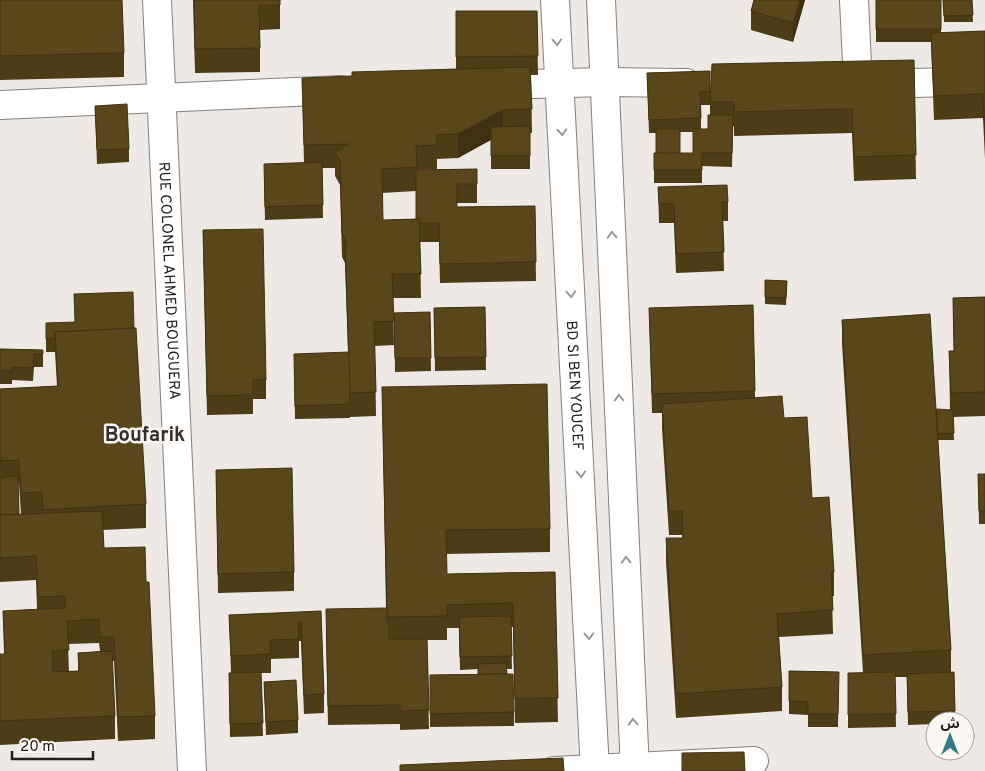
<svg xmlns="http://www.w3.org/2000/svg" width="985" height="771" font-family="Overpass,'Noto Sans Arabic',sans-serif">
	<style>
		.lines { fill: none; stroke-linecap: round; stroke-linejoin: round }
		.street-casing { stroke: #85807c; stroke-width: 30 }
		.secondary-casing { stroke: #85807c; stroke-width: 30 }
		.street { stroke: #fff; stroke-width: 28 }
		.secondary { stroke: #fff; stroke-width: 28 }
		.wall { fill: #4d3d17; fill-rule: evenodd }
		.shaded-wall { fill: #3e3213 }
		.building { fill: #59471b; stroke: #3e3213 }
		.oneway { stroke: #9b9a99 }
		.labels { text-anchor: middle; stroke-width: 5; stroke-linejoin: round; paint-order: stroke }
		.street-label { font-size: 15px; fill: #211f1d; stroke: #fcf7f3 }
		.district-label { font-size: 20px; font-weight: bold; fill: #322e2b; stroke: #fcf7f3 }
	</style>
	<rect width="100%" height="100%" fill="#efe9e6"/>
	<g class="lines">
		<defs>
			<g id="street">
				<polyline points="854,0 858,85"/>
				<polyline points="879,84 985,81"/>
				<polyline points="494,85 605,82 686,83"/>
				<polyline points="0,105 341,90"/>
				<polyline points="554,771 754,761"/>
			</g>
			<g id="secondary">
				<path id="s1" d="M157 0 192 771"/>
				<path id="s2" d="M555 0 595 771"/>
				<polyline points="601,0 635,771"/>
			</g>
		</defs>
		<!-- street casing -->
		<use href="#street" class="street-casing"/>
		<!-- secondary casing -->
		<use href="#secondary" class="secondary-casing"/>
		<!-- street -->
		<use href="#street" class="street"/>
		<!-- secondary -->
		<use href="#secondary" class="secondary"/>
	</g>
	<!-- wall -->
	<g class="wall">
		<polygon points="0,0 124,53 124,77 0,80"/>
		<polygon points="193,0 280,0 280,29 260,30 260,72 195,73"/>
		<polygon points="754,0 805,0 793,42 751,30 751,11"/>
		<polygon points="876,0 941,0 941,33 985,31 985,159 983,118 934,120 931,42 876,42"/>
		<polygon points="943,0 972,0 973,22 944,22"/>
		<path d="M456 11H537L538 75H531L532 133H530V169H491V140L458 158 437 159V169L418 170 477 169V203H457V207L535 206 536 281 440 283 439 242H420L421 298H393L394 345 375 346 376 416 350 417V418L295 419 294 367 348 352 345 263 342 257 340 185 335 176V168H322L323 218 265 220 264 177 304 163 302 78 352 76 456 69ZM416 191V219L383 220 382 193Z"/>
		<path d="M914 60 916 179 854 181 852 133 734 136V126H733L732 167 702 166V183H654V153H656V133H649L647 73 710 71V96ZM701 105H710V115L708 129H701ZM680 132H693V153H680Z"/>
		<polygon points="95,106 129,149 129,162 97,164"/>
		<polygon points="658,187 728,202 728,221 723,221 724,271 676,273 674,223 659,223"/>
		<polygon points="203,230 266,380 266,399 253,399 253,414 207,415"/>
		<polygon points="765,280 787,281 786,305 765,304"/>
		<polygon points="985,297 985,416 953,417 954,440 938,440 951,650 951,672 954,672 955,721 935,721 935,724 908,725 907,677 895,677 896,727 848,728 848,673 863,673 842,344 842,320 936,411 950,410 949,351 954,351 953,298"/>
		<polygon points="753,305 755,398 784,418 812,498 834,572 834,596 832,596 833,634 779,637 782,687 782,711 676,718 666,562 666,538 682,538 682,535 669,535 662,428 662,413 652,413 649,308"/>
		<polygon points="485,307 486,370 435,371 434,308"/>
		<polygon points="430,312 431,371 395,372 394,313"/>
		<path d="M46 323 134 328 146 504V528L103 530 104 548 146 582 155 716V739L118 741 114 661H112L115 716V739L0 745V654H4L3 611 37 609 36 580 0 582V389L57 386 55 352H46ZM18 484H19L21 514H19ZM99 643 100 651 78 653V671L69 672 68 644Z"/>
		<polygon points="0,349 43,350 43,367 34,367 33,381 12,380 12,384 0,384"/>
		<polygon points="382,387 550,529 550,552 446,554 447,574 555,572 558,722 515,723 513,627 511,627 512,669 507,669 507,674 514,712 514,726 430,727 430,675 478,674 478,669 460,670 459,628 447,628 447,640 427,640 429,729 400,730 400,724 328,725 326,628 386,608"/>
		<polygon points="216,470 294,572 294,591 218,593"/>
		<polygon points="978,474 985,474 985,524 979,524"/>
		<polygon points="321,611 324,694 324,713 304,714 301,641 299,641 299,658 271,659 271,673 261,673 263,736 230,737 229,673 231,673 229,615"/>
		<polygon points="789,671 839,672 838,727 808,727 808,715 789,714"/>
		<polygon points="264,682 298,720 298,733 266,735"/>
	</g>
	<!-- shaded-wall -->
	<g class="shaded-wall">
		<polygon points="800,0 805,0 793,42 793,23"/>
		<polygon points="503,110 503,133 458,158 458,134"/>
	</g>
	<!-- building -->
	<g class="building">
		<polygon points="0,0 122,0 124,53 0,56"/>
		<polygon points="194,0 280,0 280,5 259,6 260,48 195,49"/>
		<polygon points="754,0 800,0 793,23 751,11"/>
		<rect x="876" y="0" width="65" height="29"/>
		<polygon points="943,0 972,0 973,15 944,16"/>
		<polygon points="456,11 537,11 538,56 456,57"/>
		<polygon points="985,31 985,135 983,94 934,96 931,33"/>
		<polygon points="914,60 916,155 854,157 852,109 734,112 734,102 710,102 712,64"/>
		<polygon points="530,67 532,109 503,110 458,134 436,135 437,145 416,146 417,167 382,169 383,220 419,219 421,274 392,274 394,321 374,322 376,392 350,393 345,243 347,243 342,233 340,161 335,152 349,144 304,145 302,78 352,76 352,72"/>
		<polygon points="710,71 710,92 700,92 701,118 649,120 647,73"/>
		<polygon points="127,104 129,149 97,150 95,106"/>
		<polygon points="708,115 733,115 732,153 702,153 702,170 654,170 654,153 693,153 693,129 708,129"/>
		<polygon points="530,126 530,156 491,156 491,127"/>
		<rect x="656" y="129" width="24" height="24"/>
		<polygon points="322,162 323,205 265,207 264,164"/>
		<polygon points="477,169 477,184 457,184 457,207 535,206 536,262 440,264 439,223 420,223 419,219 416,219 416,172 417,170"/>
		<polygon points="727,185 728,202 722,202 724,252 676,254 674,204 659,204 658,187"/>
		<polygon points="263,229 266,380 253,380 253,395 207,396 203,230"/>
		<polygon points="765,280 787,281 786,298 765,297"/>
		<polygon points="133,292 134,328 55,332 55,339 46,339 46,323 75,322 74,294"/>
		<polygon points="985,297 985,392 951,393 949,351 954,351 953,298"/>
		<polygon points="753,305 755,391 652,394 649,308"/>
		<polygon points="485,307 486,357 435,358 434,308"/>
		<polygon points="430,312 431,358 395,358 394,313"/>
		<polygon points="930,314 951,650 863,655 842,320"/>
		<polygon points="136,328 146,504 43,510 42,492 21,493 19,460 0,461 0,389 58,386 55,332"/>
		<polygon points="0,349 43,350 43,354 34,354 33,368 12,367 12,371 0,371"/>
		<polygon points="349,352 350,404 295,406 294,354"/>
		<polygon points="547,384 550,529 446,530 447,574 555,572 558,698 515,699 513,603 447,605 447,616 387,617 382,387"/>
		<polygon points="782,396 784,418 807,417 812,498 829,497 834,572 831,572 833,610 777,614 782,687 676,694 666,538 683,538 682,511 669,511 662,404"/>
		<polygon points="936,409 953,410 954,433 938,434"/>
		<polygon points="292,468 294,572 218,574 216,470"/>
		<polygon points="978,474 985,474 985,511 979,511"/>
		<polygon points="18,476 19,514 0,515 0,477"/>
		<polygon points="102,511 104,548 145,547 146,582 149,582 155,716 118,717 114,637 100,637 99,619 67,621 69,650 52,651 53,672 79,671 78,653 112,651 115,716 0,721 0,654 5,654 3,611 65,608 65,596 38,597 36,556 0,558 0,515"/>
		<polygon points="387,608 387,622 389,622 389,639 427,639 429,710 400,711 400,705 328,706 326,609"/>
		<polygon points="321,611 324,694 304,695 301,622 298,622 299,639 270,640 271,654 231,656 229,615"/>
		<polygon points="511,616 512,656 460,657 459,617"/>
		<polygon points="506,663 507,674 478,674 478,664"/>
		<polygon points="789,671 839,672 838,714 808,714 808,702 789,701"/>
		<polygon points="261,672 263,723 230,724 229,673"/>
		<polygon points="895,672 896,714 848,715 848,673"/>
		<polygon points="954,672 955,711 908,712 907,674"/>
		<polygon points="513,674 514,712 430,714 430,675"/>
		<polygon points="296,680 298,720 266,722 264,682"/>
		<polygon points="744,752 745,771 682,771 682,753"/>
		<polygon points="563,758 564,771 400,771 400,765"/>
	</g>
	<!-- one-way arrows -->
	<defs><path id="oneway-chevron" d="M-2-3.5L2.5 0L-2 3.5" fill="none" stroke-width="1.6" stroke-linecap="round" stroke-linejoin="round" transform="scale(1.25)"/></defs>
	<g class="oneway">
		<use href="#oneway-chevron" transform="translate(557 42) rotate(87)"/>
		<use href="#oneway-chevron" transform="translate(562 132) rotate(87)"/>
		<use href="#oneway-chevron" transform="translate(612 235) rotate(-93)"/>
		<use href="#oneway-chevron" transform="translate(571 294) rotate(87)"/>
		<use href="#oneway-chevron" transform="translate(619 398) rotate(-92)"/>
		<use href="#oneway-chevron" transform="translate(581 474) rotate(87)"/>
		<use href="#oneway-chevron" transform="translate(626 560) rotate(-92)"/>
		<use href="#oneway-chevron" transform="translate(589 636) rotate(87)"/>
		<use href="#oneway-chevron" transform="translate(633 722) rotate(-92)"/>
	</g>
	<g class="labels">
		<!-- street labels -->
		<g class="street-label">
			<text dy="5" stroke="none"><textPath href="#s1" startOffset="281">RUE COLONEL AHMED BOUGUERA</textPath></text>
			<text dy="5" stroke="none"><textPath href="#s2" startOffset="386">BD SI BEN YOUCEF</textPath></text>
		</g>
		<!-- district labels -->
		<g class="district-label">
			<text x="145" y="441">Boufarik</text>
		</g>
	</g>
	<!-- north arrow -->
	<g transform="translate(950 736)"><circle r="24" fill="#fcf7f3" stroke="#a4a19d"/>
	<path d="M0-4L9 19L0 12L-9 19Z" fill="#337b83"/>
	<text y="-8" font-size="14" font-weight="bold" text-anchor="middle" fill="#211f1d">ش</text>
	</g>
	<!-- scale -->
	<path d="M12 751v8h81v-8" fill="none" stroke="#211f1d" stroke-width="2.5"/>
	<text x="20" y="751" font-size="15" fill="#211f1d" stroke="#fcf7f3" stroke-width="4" paint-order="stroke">20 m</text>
</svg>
